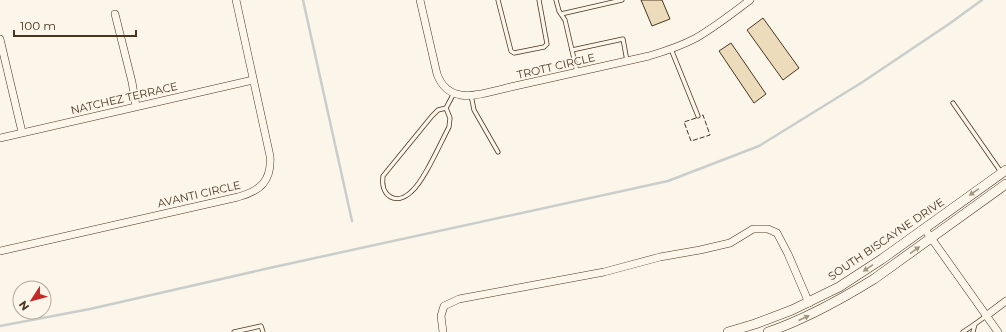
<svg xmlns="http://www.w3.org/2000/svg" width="1006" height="332" font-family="Montserrat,sans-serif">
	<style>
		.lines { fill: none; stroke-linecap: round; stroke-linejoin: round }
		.stream { stroke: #c9cecd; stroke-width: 2.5 }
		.building { fill: #ecdcbc; stroke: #4a3520 }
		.service-casing { stroke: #4a3520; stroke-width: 5 }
		.minor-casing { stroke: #4a3520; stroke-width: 8 }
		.tertiary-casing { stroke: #4a3520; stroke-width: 10 }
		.service { stroke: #fbf6e9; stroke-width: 3.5 }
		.minor { stroke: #fbf6e9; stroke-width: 7 }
		.tertiary { stroke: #fbf6e9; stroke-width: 9 }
		.fence { stroke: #4a3520; stroke-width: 1; stroke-dasharray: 5 2; stroke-linecap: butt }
		.oneway { fill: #a29684 }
		.labels { text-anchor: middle; stroke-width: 3; stroke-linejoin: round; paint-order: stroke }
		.street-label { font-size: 11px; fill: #4a3520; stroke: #fbf6e9 }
	</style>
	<rect width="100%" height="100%" fill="#fbf6e9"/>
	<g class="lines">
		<!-- stream -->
		<g class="stream">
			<polyline points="303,0 352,221"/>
			<polyline points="0,326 90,309 274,267 668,181 759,146 861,83 949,24 982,0"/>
		</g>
	</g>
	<!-- building -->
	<g class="building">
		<polygon points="641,0 662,0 670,19 652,26"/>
		<polygon points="763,18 799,68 783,80 747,30"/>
		<polygon points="731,43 766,94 754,103 719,51"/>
	</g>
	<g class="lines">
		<defs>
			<g id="service">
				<polyline points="498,0 511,51 514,53 544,47 547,44 539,0"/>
				<polyline points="556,0 559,11 565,20 577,72"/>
				<polyline points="561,14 622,0"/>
				<polyline points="671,49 698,116"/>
				<polyline points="572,50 623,39 627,61"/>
				<polyline points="471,95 474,110 498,152"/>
				<polyline points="953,103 1001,172"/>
				<path d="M446 108 450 118 449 127C440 144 424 181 411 192 396 206 380 196 383 176L432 116 438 110 446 108 454 93"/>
				<polyline points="975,324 986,316"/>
				<polyline points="234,332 261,326 263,332"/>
				<polyline points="963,332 975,324 973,332"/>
			</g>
			<g id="minor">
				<path d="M420 0 437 74C441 85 448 93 461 95 473 98 501 89 515 86 560 76 605 66 649 56 666 51 681 46 696 38 715 27 733 13 750 0"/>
				<polyline points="115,14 132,82 136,106"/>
				<polyline points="0,39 22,132"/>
				<polyline points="0,138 253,80"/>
				<polyline points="924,228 998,332"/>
				<path d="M0 251 238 197C260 191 272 181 270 156L236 0"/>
				<polyline points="986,316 1006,301"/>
				<polyline points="443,332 441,316 444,306 459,299 604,272 660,257 700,250 730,243 753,229 768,229 777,233 788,254 809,303"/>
			</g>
			<g id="tertiary">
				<polyline points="728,332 755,324 792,310 839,287 882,259 1006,170"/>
				<path d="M768 332C806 319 840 300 874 279L1006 184"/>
			</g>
		</defs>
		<!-- service casing -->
		<use href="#service" class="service-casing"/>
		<!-- minor casing -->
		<use href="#minor" class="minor-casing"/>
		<!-- tertiary casing -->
		<use href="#tertiary" class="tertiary-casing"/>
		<!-- service -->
		<use href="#service" class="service"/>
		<!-- minor -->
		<use href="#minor" class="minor"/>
		<!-- tertiary -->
		<use href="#tertiary" class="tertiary"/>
		<!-- fence -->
		<polyline class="fence" points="696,118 684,122 691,141 710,135 703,115 700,116"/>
	</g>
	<!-- one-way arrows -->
	<defs><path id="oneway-solid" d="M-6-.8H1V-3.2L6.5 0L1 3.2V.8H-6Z"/></defs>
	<g class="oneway">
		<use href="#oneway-solid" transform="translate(974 192) rotate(145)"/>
		<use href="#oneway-solid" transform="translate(915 250) rotate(-36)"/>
		<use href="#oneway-solid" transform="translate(868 268) rotate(146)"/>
		<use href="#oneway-solid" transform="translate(804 318) rotate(-24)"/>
	</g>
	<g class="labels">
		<!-- street labels -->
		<g class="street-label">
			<text transform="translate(556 66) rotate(-13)" y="4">TROTT CIRCLE</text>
			<text transform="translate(124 98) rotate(-13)" y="4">NATCHEZ TERRACE</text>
			<text transform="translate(199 194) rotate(-13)" y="4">AVANTI CIRCLE</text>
			<text transform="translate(886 239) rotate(-34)" y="4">SOUTH BISCAYNE DRIVE</text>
		</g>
	</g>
	<!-- north arrow -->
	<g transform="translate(32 300) rotate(234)"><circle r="19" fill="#fbf6e9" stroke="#b4a999"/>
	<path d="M0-3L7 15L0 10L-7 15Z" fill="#c62828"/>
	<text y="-6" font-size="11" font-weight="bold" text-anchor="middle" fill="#4a3520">N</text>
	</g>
	<!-- scale -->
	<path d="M14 30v6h122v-6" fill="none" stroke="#4a3520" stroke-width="2"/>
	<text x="20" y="30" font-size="12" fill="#4a3520" stroke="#fbf6e9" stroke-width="3" paint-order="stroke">100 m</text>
</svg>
